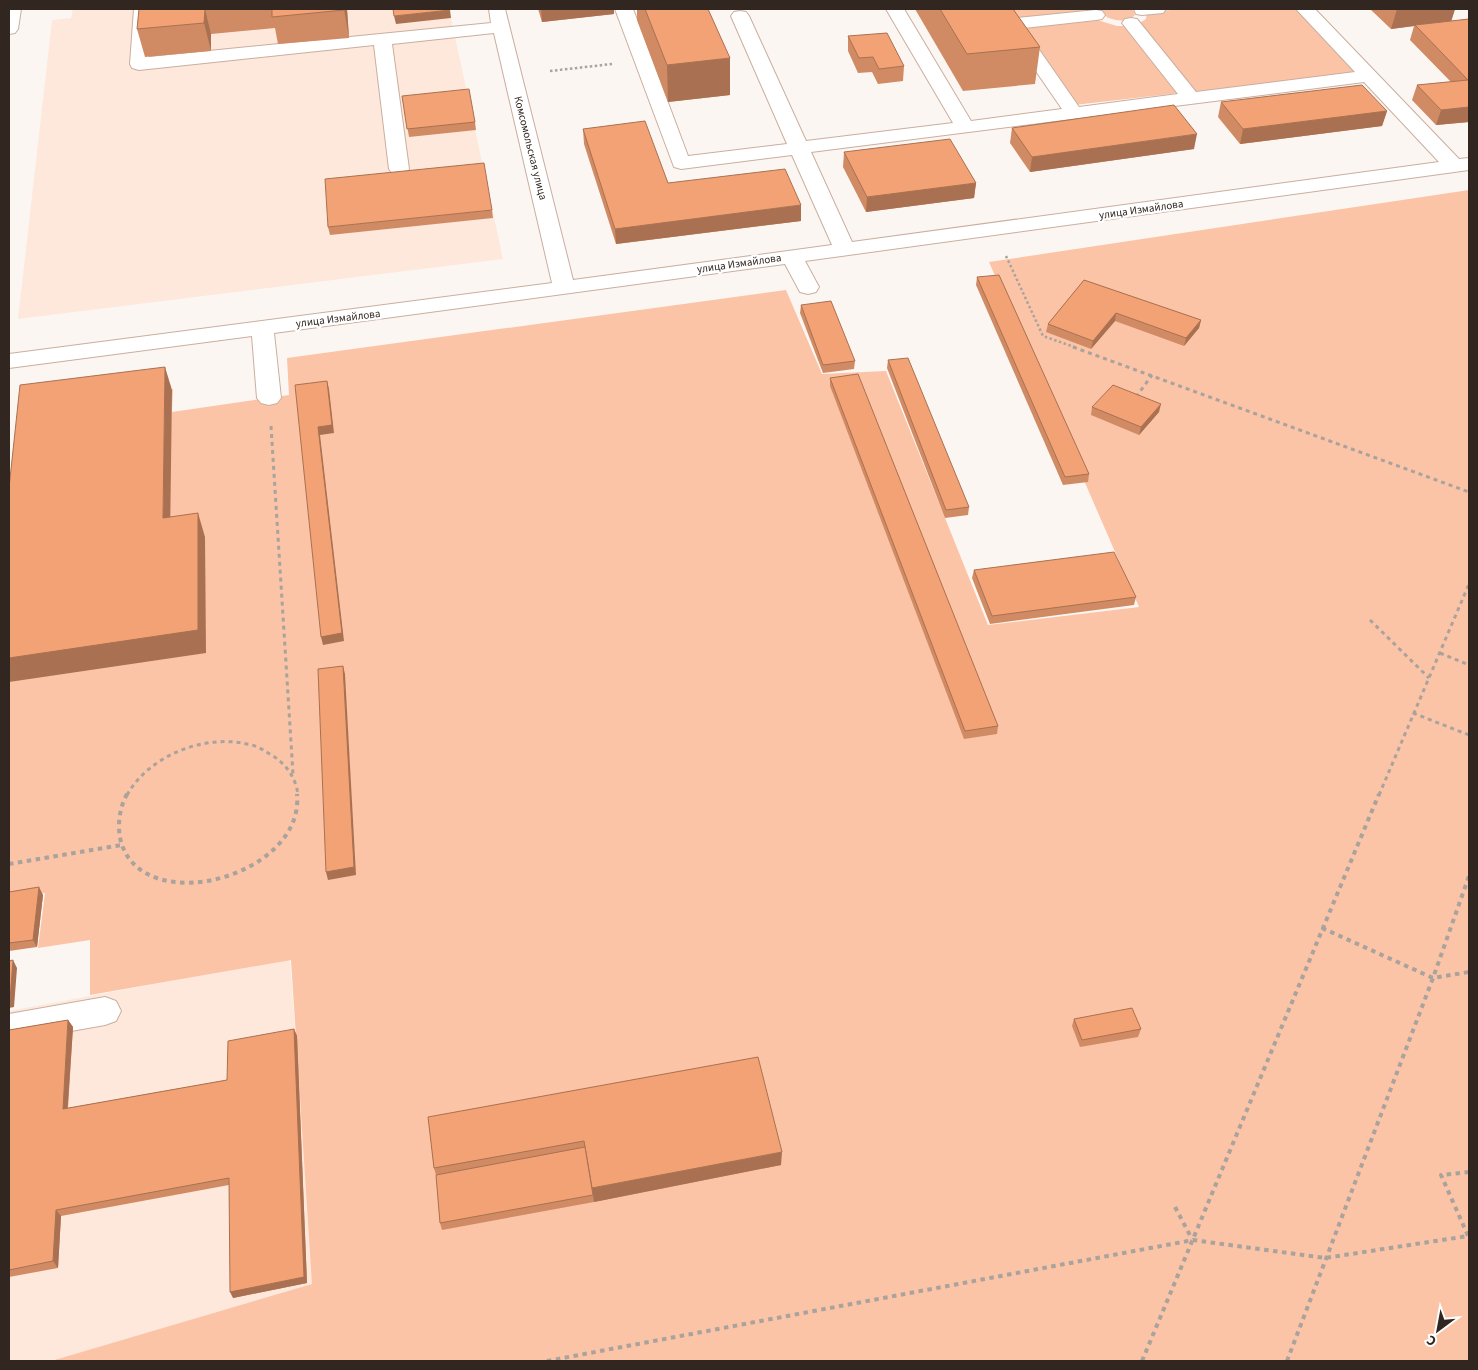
<svg xmlns="http://www.w3.org/2000/svg" width="1478" height="1370" font-family="'Source Sans 3',sans-serif">
	<style>
		.built { fill: #fee8dc }
		.green { fill: #fbc4a6 }
		.lines { fill: none; stroke-linecap: round; stroke-linejoin: round }
		.minor-casing { stroke: #caae9e; stroke-width: 2 }
		.path-far2 { stroke: #aaa29d; stroke-width: 2.5; stroke-dasharray: 2.5 2.5; stroke-linecap: butt }
		.path-far1 { stroke: #aaa29d; stroke-width: 3; stroke-dasharray: 4 4; stroke-linecap: butt }
		.path { stroke: #aaa29d; stroke-width: 4; stroke-dasharray: 4.5 4.5; stroke-linecap: butt }
		.minor { fill: #fff; fill-rule: evenodd }
		.wall { fill: #d08b64 }
		.shaded-wall { fill: #a97151 }
		.building { fill: #f2a274; stroke: #a97151 }
		.labels { text-anchor: middle; stroke-width: 4.5; stroke-linejoin: round; paint-order: stroke }
		.far-street-label { font-size: 11px; fill: #312620; stroke: #fff }
	</style>
	<rect width="100%" height="100%" fill="#fcf6f3"/>
	<!-- built -->
	<g class="built">
		<polygon points="73,9 449,9 503,259 18,319 52,20 71,18"/>
		<polygon points="290,959 313,1284 51,1361 9,1361 9,1011"/>
	</g>
	<!-- green -->
	<g class="green">
		<polygon points="1009,9 1088,9 1090,13 1017,20"/>
		<path d="M1102 9H1133L1135 15C1127 24 1110 21 1101 13Z"/>
		<polygon points="1183,9 1297,9 1357,73 1192,92 1138,24 1146,19 1147,12"/>
		<polygon points="1094,19 1117,26 1127,26 1179,93 1074,105 1022,26"/>
		<polygon points="1469,190 1469,1361 51,1361 312,1284 291,960 90,995 90,940 38,948 45,893 9,899 9,593 29,408 173,389 172,412 289,395 287,358 786,290 822,374 886,371 988,625 1139,607 989,262"/>
	</g>
	<g class="lines">
		<defs>
			<g id="minor">
				<polygon points="9,9 21,9 18,29 15,33 9,34"/>
				<path d="M134 9H152L149 57 491 23 489 9H505L573 280 832 245 792 155 681 169 674 167 615 9H633L688 156 787 144 731 16 734 12 740 11 746 12 749 16 806 141 953 123 886 9H904L971 121 1062 109 993 9H1011L1017 18 1096 10 1102 11 1105 15 1102 19 1096 20 1024 28 1079 107 1178 94 1122 23 1125 19 1131 18 1137 19 1196 92 1355 72 1296 9H1315L1459 159 1469 158V170L805 261 819 287 816 292 808 294 800 292 785 264 274 333 281 398 277 403 269 405 261 403 257 398 252 336 9 368V354L552 283 494 33 392 44 409 169 406 173 399 175 392 173 389 169 374 45 139 70 132 68 130 64ZM1364 82 1439 162 852 242 811 152Z"/>
				<polygon points="1134,9 1166,9 1163,13 1142,15 1136,14"/>
				<polygon points="105,997 116,1001 121,1011 116,1021 105,1025 9,1042 9,1014"/>
			</g>
		</defs>
		<!-- minor casing -->
		<use href="#minor" class="minor-casing"/>
		<!-- path-far2 -->
		<g class="path-far2">
			<polyline points="550,71 612,64"/>
			<polyline points="1006,256 1043,336 1077,348"/>
		</g>
		<!-- path-far1 -->
		<g class="path-far1">
			<polyline points="1073,347 1469,492"/>
			<polyline points="1136,397 1152,375"/>
			<polyline points="271,426 293,774"/>
			<polyline points="1370,620 1429,678"/>
			<polyline points="1440,653 1469,665"/>
			<polyline points="1413,713 1469,735"/>
			<path d="M127 795C149 756 203 734 247 744 255 745 262 749 268 753 285 762 296 777 298 795"/>
			<polyline points="1379,795 1469,584"/>
		</g>
		<!-- path -->
		<g class="path">
			<path d="M127 794C119 809 117 826 121 842 144 920 305 876 297 794"/>
			<polyline points="9,864 122,845"/>
			<polyline points="1322,928 1433,978 1469,972"/>
			<polyline points="1469,1172 1441,1175 1469,1238"/>
			<polyline points="1175,1207 1192,1239"/>
			<polyline points="547,1361 1193,1240 1325,1258 1468,1236"/>
			<polyline points="1142,1361 1379,794"/>
			<polyline points="1287,1361 1433,978 1469,876"/>
		</g>
		<!-- minor -->
		<use href="#minor" class="minor"/>
	</g>
	<!-- wall -->
	<g class="wall">
		<polygon points="139,9 347,9 349,38 278,44 275,28 211,34 211,51 145,57 137,29"/>
		<polygon points="538,9 614,9 614,14 542,22"/>
		<polygon points="637,9 708,9 730,95 668,102 637,20"/>
		<polygon points="915,9 1013,9 1040,47 1035,84 963,91"/>
		<polygon points="1370,9 1455,9 1451,21 1469,19 1469,122 1436,125 1412,100 1417,85 1451,82 1410,40 1414,26 1391,29"/>
		<polygon points="848,36 904,66 903,81 878,84 872,72 858,73 848,51"/>
		<polygon points="402,96 475,122 476,130 409,137"/>
		<polygon points="1221,102 1387,111 1382,126 1240,144 1218,117"/>
		<polygon points="1012,128 1194,149 1030,172 1010,143"/>
		<polygon points="583,129 668,183 801,221 616,244 584,144"/>
		<polygon points="844,152 976,183 974,198 866,212 843,167"/>
		<polygon points="492,210 493,218 330,235 328,227"/>
		<polygon points="977,277 1089,474 1088,482 1063,485 976,285"/>
		<polygon points="1084,280 1201,320 1199,328 1184,346 1115,321 1091,349 1046,332 1048,324"/>
		<polygon points="801,305 855,361 854,369 823,373 800,313"/>
		<polygon points="888,360 969,507 968,515 945,518 887,368"/>
		<polygon points="830,378 998,726 997,734 964,739 830,386"/>
		<polygon points="1092,407 1159,412 1139,435 1091,415"/>
		<polygon points="974,570 1136,597 1134,605 990,624 972,578"/>
		<polygon points="9,892 43,895 37,947 9,951"/>
		<polygon points="1074,1019 1141,1029 1138,1037 1080,1047 1072,1026"/>
		<polygon points="68,1020 73,1027 68,1108 227,1080 294,1029 297,1036 307,1283 233,1298 229,1185 61,1216 58,1268 9,1277 9,1030"/>
		<polygon points="428,1117 781,1165 594,1202 442,1230 440,1223 436,1175 434,1168"/>
	</g>
	<!-- shaded-wall -->
	<g class="shaded-wall">
		<polygon points="205,9 211,34 211,51 204,23"/>
		<polygon points="344,9 347,9 349,38"/>
		<polygon points="541,9 614,9 614,14 542,22"/>
		<polygon points="1397,9 1455,9 1451,22 1415,25 1414,26 1391,29"/>
		<polygon points="450,10 451,18 396,24 394,16"/>
		<polygon points="730,58 730,95 668,102 667,65"/>
		<polygon points="1469,107 1469,122 1436,125 1441,110"/>
		<polygon points="1387,111 1382,126 1240,144 1243,129"/>
		<polygon points="1197,134 1194,149 1030,172 1032,157"/>
		<polygon points="976,183 974,198 866,212 867,197"/>
		<polygon points="801,205 801,221 616,244 615,229"/>
		<polygon points="1116,313 1115,321 1091,349 1093,341"/>
		<polygon points="1201,320 1199,328 1184,346 1186,338"/>
		<polygon points="165,367 172,390 170,541 163,518"/>
		<polygon points="327,381 329,389 334,433 320,435 344,641 323,645 321,637 318,427"/>
		<polygon points="1161,404 1159,412 1139,435 1141,427"/>
		<polygon points="198,513 205,537 206,653 9,682 9,658"/>
		<polygon points="343,666 345,674 356,875 328,880 326,872"/>
		<polygon points="39,887 43,895 37,947 33,940"/>
		<polygon points="13,960 17,968 14,1007 9,1008 9,1000"/>
		<polygon points="68,1020 73,1027 67,1116 63,1109"/>
		<polygon points="294,1029 297,1036 307,1283 233,1298 230,1292"/>
		<polygon points="782,1152 781,1165 594,1202 592,1188"/>
		<polygon points="56,1210 61,1216 58,1268 53,1261"/>
	</g>
	<!-- building -->
	<g class="building">
		<polygon points="139,9 205,9 204,23 137,29"/>
		<polygon points="272,9 344,9 344,10 272,17"/>
		<polygon points="393,9 449,9 450,10 394,16"/>
		<polygon points="645,9 708,9 730,58 667,65"/>
		<polygon points="940,9 1013,9 1040,47 967,54"/>
		<polygon points="1469,19 1469,107 1441,110 1417,85 1468,80 1415,25"/>
		<polygon points="887,33 904,66 879,69 873,57 859,58 848,36"/>
		<polygon points="1362,85 1387,111 1243,129 1221,102"/>
		<polygon points="469,89 475,122 407,129 402,96"/>
		<polygon points="1174,105 1197,134 1032,157 1012,128"/>
		<polygon points="645,121 668,183 785,169 801,205 615,229 583,129"/>
		<polygon points="950,139 976,183 867,197 844,152"/>
		<polygon points="484,163 492,210 328,227 325,179"/>
		<polygon points="999,275 1089,474 1065,477 977,277"/>
		<polygon points="1084,280 1201,320 1186,338 1116,313 1093,341 1048,324"/>
		<polygon points="831,301 855,361 823,365 801,305"/>
		<polygon points="908,358 969,507 946,510 888,360"/>
		<polygon points="165,367 163,518 198,513 198,630 9,658 9,488 20,385"/>
		<polygon points="858,374 998,726 965,731 830,378"/>
		<polygon points="327,381 332,425 318,427 342,633 321,637 295,385"/>
		<polygon points="1113,385 1161,404 1141,427 1092,407"/>
		<polygon points="1114,552 1136,597 992,616 974,570"/>
		<polygon points="343,666 354,867 326,872 318,669"/>
		<polygon points="39,887 33,940 9,943 9,892"/>
		<polygon points="13,960 10,1000 9,1000 9,961"/>
		<polygon points="1132,1008 1141,1029 1082,1040 1074,1019"/>
		<polygon points="68,1020 63,1109 227,1080 228,1041 294,1029 304,1277 230,1292 229,1178 56,1210 53,1261 9,1270 9,1030"/>
		<polygon points="758,1057 782,1152 592,1188 584,1141 434,1168 428,1117"/>
		<polygon points="585,1147 593,1195 440,1223 436,1175"/>
	</g>
	<g class="labels">
		<!-- far-street labels -->
		<g class="far-street-label">
			<text transform="translate(531 148) rotate(76)" y="4">Комсомольская улица</text>
			<text transform="translate(1141 209) rotate(-8)" y="4">улица Измайлова</text>
			<text transform="translate(739 263) rotate(-8)" y="4">улица Измайлова</text>
			<text transform="translate(338 318) rotate(-7)" y="4">улица Измайлова</text>
		</g>
	</g>
	<!-- border -->
	<rect width="1478" height="1370" fill="none" stroke="#312620" stroke-width="20"/>
	<!-- north arrow -->
	<g transform="translate(1438 1330) rotate(212)" stroke="#ffffff" stroke-width="4" paint-order="stroke">
	<path d="M0-4L9 19L0 12L-9 19Z" fill="#312620"/>
	<text y="-8" font-size="14" font-weight="bold" text-anchor="middle" fill="#312620">С</text>
	</g>
</svg>
